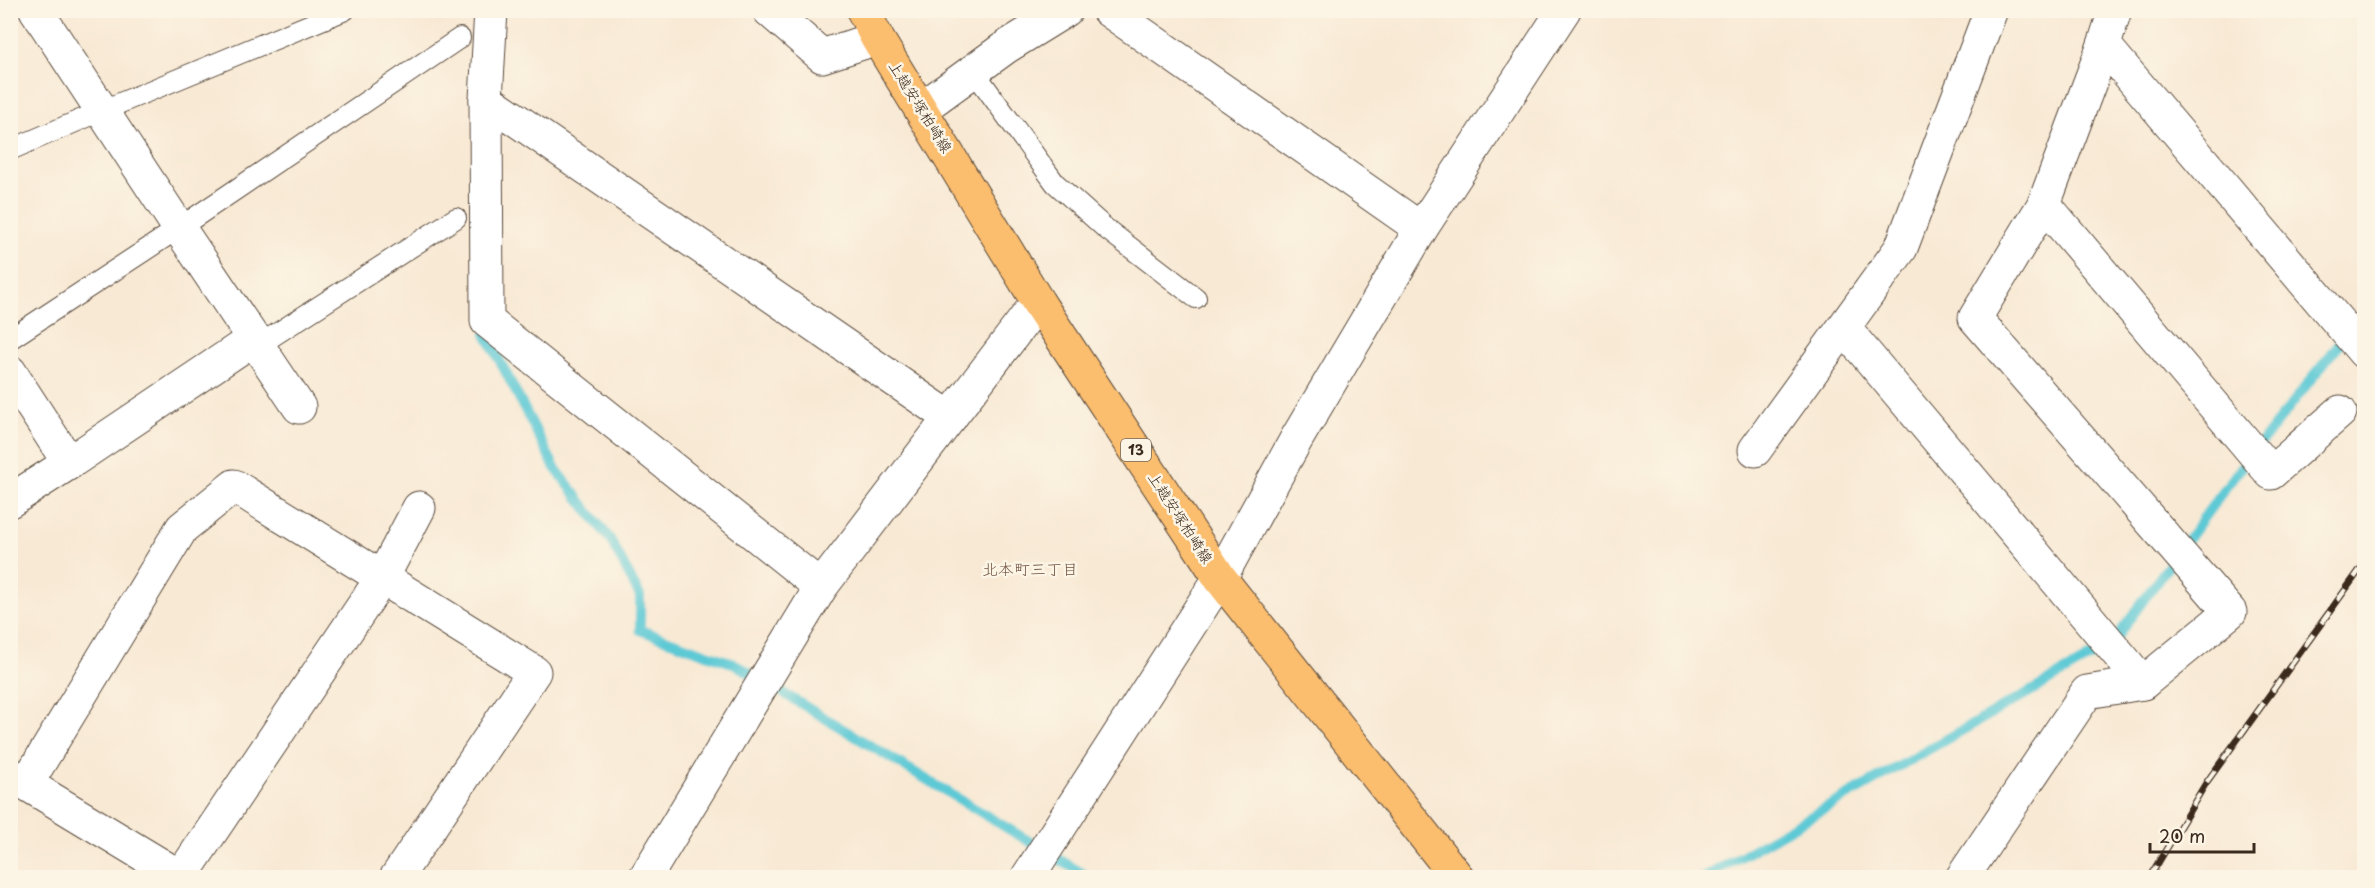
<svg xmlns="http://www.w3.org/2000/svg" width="2375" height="888" font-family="'Playpen Sans','Klee One',sans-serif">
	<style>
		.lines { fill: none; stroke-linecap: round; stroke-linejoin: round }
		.stream { stroke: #5dc9d5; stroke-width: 10 }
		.service-casing { stroke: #574739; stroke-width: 22 }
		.minor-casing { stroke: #574739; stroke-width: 35 }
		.primary-casing { stroke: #574739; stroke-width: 35 }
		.service { stroke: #fff; stroke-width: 20 }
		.minor { stroke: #fff; stroke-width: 33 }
		.primary { stroke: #fbbd6e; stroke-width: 33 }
		.rail-casing { stroke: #3b2a1e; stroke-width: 7 }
		.rail { stroke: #fcf5e5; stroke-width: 4.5; stroke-dasharray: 14; stroke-linecap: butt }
		.labels { text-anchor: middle; stroke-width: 5; stroke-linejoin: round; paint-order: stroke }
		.shield { fill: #fcf5e5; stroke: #75675a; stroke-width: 1.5 }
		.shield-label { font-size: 14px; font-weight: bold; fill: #3b2a1e }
		.street-label { font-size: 15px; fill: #3b2a1e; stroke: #fcf5e5 }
		.neighbourhood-label { font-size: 16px; fill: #745645; stroke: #fcf5e5 }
	</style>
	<rect width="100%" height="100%" fill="#fcf5e5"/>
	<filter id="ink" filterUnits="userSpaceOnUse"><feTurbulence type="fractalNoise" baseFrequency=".0167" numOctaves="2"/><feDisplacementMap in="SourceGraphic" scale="12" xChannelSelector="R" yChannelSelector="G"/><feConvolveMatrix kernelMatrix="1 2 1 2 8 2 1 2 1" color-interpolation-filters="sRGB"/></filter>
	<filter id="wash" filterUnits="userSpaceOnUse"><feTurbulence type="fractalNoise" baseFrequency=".008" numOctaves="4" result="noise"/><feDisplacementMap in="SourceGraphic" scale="24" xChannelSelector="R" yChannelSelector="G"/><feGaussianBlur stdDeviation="1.35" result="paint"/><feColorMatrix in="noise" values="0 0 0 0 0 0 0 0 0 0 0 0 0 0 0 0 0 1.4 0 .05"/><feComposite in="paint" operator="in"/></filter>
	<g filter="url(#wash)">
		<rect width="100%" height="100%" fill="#f8e9d4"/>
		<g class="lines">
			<!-- stream -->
			<g class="stream">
				<polyline points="486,334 555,468 610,539 640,596 640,630 735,664 1090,878"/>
				<polyline points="1703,878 2110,646 2226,487 2332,353 2364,315"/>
			</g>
		</g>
	</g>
	<g filter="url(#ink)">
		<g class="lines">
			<defs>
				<g id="service">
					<polyline points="973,70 1055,183 1105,228 1196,298"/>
					<polyline points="10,150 101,111 345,10"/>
					<polyline points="10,339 179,228 460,38"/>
					<polyline points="259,345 456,218"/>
				</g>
				<g id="minor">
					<polyline points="36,10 179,228 299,407"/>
					<polyline points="491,10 486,99 487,321 821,587"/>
					<polyline points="769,10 822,56 877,38"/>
					<polyline points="1108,10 1421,229"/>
					<polyline points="2115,10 2104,45 2364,352"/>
					<polyline points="486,99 950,418"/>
					<polyline points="921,109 1006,47 1066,10"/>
					<polyline points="2044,204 2271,473 2340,412"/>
					<polyline points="1844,328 2143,683"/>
					<polyline points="10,372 69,463 10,501"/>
					<polyline points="1755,450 1901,248 1991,10"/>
					<polyline points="69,463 255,338"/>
					<polyline points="10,774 182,878"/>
					<polyline points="27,783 182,528 234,486 534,672 396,878"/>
					<polyline points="180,878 382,578 419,508"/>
					<polyline points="645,878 821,587 1038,302"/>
					<polyline points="1027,878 1220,578 1297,438 1421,229 1564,10"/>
					<polyline points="1962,878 2087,692 2143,683 2230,612 1975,318 2044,204 2104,45"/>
				</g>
				<polyline id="primary" points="863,10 877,38 1038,302 1220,578 1458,878"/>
			</defs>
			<!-- service casing -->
			<use href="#service" class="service-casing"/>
			<!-- minor casing -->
			<use href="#minor" class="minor-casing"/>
			<!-- primary casing -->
			<use href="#primary" class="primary-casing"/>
			<!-- service -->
			<use href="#service" class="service"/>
			<!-- minor -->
			<use href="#minor" class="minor"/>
			<!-- primary -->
			<use href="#primary" class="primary"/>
			<defs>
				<polyline id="rail" points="2149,878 2206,783 2364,564"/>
			</defs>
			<!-- rail casing -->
			<use href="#rail" class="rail-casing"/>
			<!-- rail -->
			<use href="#rail" class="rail"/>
		</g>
	</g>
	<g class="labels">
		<!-- shield labels -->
		<rect class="shield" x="1121" y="439" width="30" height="22" rx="4.5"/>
		<g class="shield-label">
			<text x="1136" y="455">13</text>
		</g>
		<!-- street labels -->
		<g class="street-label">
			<text transform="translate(920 107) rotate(58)" y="5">上越安塚柏崎線</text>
			<text transform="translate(1180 518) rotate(57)" y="5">上越安塚柏崎線</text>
		</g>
		<!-- neighbourhood labels -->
		<g class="neighbourhood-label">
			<text x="1030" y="575">北本町三丁目</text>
		</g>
	</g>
	<!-- margin -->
	<rect width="2375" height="888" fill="none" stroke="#fcf5e5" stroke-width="36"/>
	<!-- scale -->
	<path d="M2150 843v9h104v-9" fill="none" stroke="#3b2a1e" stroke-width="3"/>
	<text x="2159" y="843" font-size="18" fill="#3b2a1e" stroke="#fcf5e5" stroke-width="4.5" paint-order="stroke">20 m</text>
</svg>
